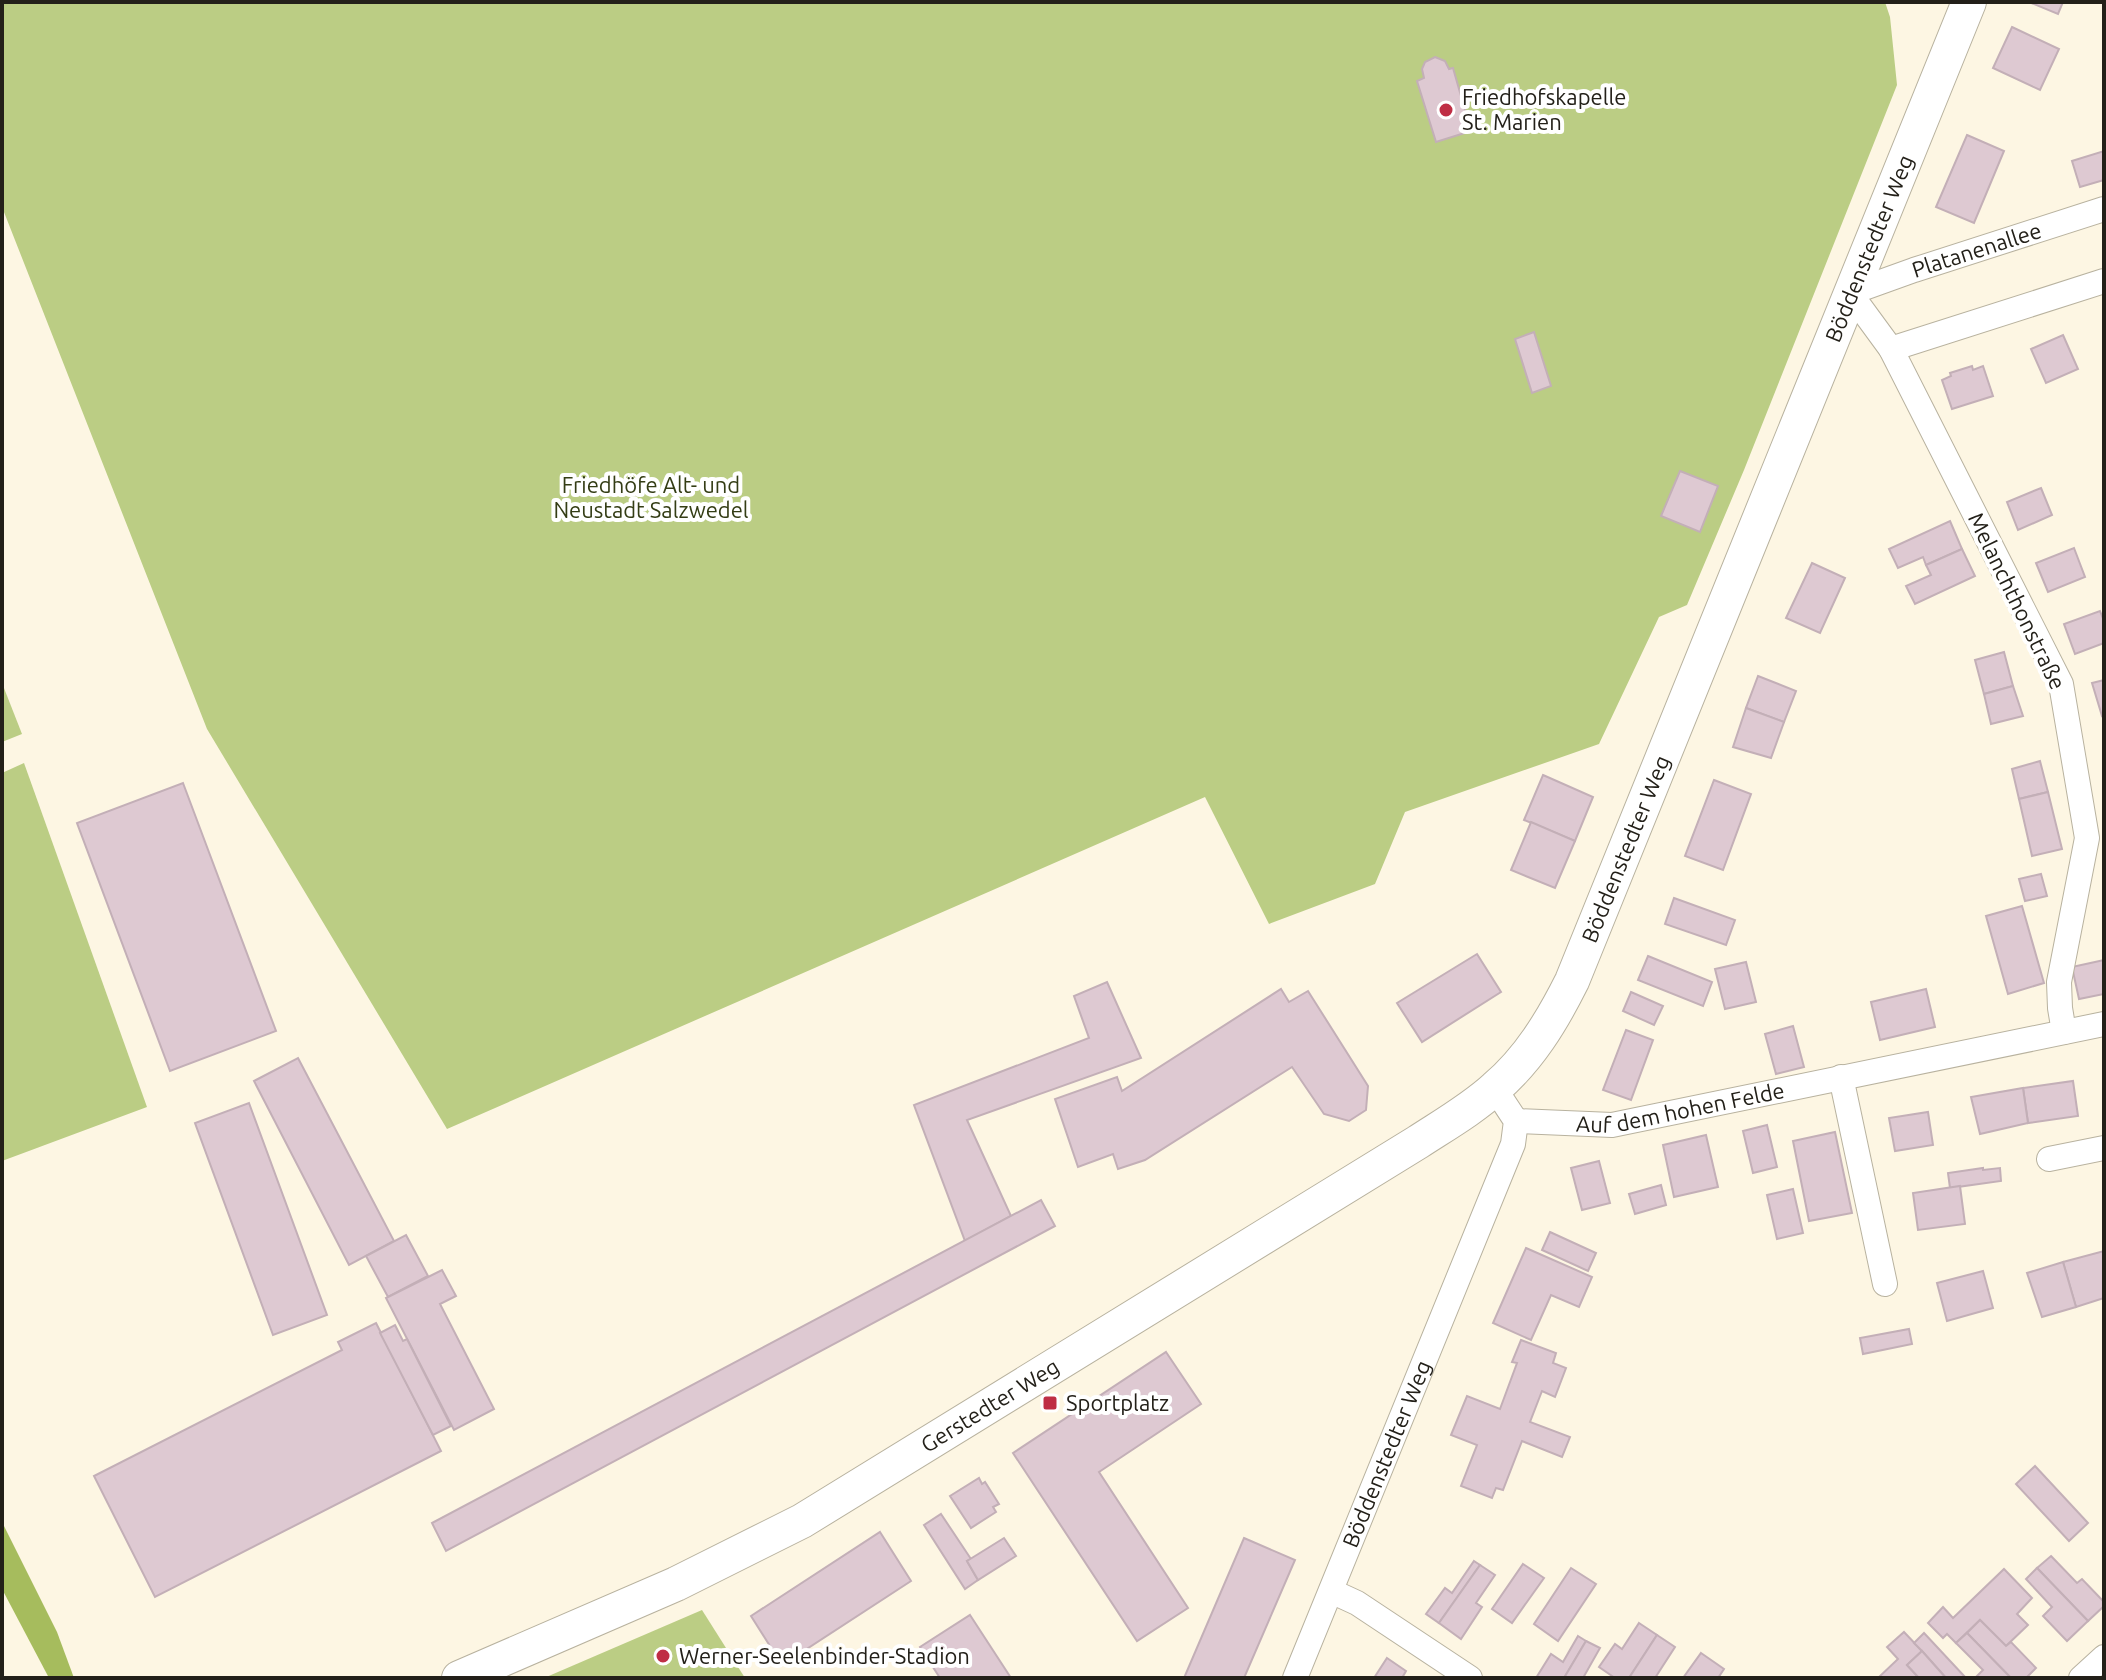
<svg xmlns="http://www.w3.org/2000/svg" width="2106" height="1680" font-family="Ubuntu,sans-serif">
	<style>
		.green { fill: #bbcd84 }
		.forest { fill: #a6bc5d }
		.building { fill: #dec9d2; stroke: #c3afb7; stroke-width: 2 }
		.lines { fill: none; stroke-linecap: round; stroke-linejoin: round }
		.street-casing { stroke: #b8b29f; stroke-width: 26 }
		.secondary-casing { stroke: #b8b29f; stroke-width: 36 }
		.street { stroke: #fff; stroke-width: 24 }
		.secondary { stroke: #fff; stroke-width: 34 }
		.poi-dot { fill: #bf2e45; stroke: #fff; stroke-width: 3 }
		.labels { text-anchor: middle; stroke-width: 8; stroke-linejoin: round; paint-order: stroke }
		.poi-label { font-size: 22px; fill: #232019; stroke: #fff; text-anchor: start }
		.street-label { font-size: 22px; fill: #232019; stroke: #fff }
		.park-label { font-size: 22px; fill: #343d15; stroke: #fff }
	</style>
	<rect width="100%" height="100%" fill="#fdf6e3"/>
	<!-- green -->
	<g class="green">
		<polygon points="2,2 1885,2 1890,17 1897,85 1744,470 1687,605 1659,617 1599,744 1405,812 1375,884 1269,924 1205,797 447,1129 207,729 2,207"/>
		<polygon points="2,683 22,734 2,742"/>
		<polygon points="24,763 147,1107 2,1161 2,773"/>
		<polygon points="702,1610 745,1678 544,1678"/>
	</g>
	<!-- forest -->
	<polygon class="forest" points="2,1522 57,1632 74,1678 49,1678 2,1589"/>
	<!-- building -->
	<g class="building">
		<polygon points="2029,2 2063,2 2058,14"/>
		<polygon points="2012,27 2059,49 2040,90 1993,68"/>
		<polygon points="1435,57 1445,61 1449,69 1453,68 1471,131 1436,142 1417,81 1424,78 1422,69 1425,62"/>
		<polygon points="1967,135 2004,151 1974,223 1936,207"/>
		<polygon points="2104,151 2104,180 2080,187 2072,161"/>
		<polygon points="1534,332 1551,386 1532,393 1515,339"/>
		<polygon points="2063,335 2078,369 2046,383 2031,349"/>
		<polygon points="1972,366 1973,370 1983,366 1993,396 1952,409 1942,380 1951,376 1950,373"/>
		<polygon points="1680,471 1718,486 1700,532 1661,516"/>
		<polygon points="2041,488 2052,515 2018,530 2007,502"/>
		<polygon points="1950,521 1962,549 1926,565 1923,557 1898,568 1889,549"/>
		<polygon points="2074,548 2085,577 2048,592 2036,563"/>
		<polygon points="1962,549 1975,576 1915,604 1906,586 1931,575 1926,565"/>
		<polygon points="1812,563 1845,578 1820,633 1786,618"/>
		<polygon points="2100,611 2104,621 2104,643 2075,654 2064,624"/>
		<polygon points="2004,652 2013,686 1984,694 1975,660"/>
		<polygon points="1758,676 1796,691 1784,722 1746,708"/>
		<polygon points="2104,680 2104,715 2102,716 2092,683"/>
		<polygon points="2013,686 2023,716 1991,724 1984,694"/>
		<polygon points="1746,708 1784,722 1771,758 1733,747"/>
		<polygon points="2040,761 2048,792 2019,799 2012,769"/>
		<polygon points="1543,775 1593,797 1575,841 1524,820"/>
		<polygon points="1714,780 1751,794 1723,870 1685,856"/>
		<polygon points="183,783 276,1031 170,1071 77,823"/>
		<polygon points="2048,792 2062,849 2032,856 2019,799"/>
		<polygon points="1531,822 1575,841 1555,888 1511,870"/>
		<polygon points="2041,874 2047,896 2025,901 2019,879"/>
		<polygon points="1674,898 1735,920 1726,945 1665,924"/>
		<polygon points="2022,906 2044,983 2008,994 1986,916"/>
		<polygon points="1477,954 1501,992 1422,1042 1397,1003"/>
		<polygon points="1648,956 1712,982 1703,1006 1638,980"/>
		<polygon points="2104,960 2104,994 2079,999 2072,967"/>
		<polygon points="1746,962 1756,1002 1725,1009 1715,969"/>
		<polygon points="1107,982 1141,1058 967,1120 1011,1216 965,1241 914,1105 1089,1038 1074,996"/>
		<polygon points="1281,989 1289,1002 1308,991 1368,1086 1366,1110 1349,1121 1324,1114 1292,1067 1145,1160 1118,1169 1113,1154 1078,1167 1055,1099 1117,1077 1122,1091"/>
		<polygon points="1926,989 1935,1027 1880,1040 1871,1002"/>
		<polygon points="1631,992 1663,1006 1654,1025 1623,1011"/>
		<polygon points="1793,1026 1804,1067 1776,1074 1765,1034"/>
		<polygon points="1626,1030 1653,1040 1631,1100 1603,1090"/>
		<polygon points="298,1058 394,1241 349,1265 254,1081"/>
		<polygon points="2073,1081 2078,1116 2028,1123 2023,1088"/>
		<polygon points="2023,1088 2028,1123 1980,1134 1971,1097"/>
		<polygon points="249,1103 327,1315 273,1335 195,1123"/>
		<polygon points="1928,1112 1933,1145 1895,1151 1889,1118"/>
		<polygon points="1767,1125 1777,1167 1753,1173 1743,1131"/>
		<polygon points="1835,1132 1852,1213 1809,1221 1793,1141"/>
		<polygon points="1706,1135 1718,1187 1674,1197 1663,1145"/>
		<polygon points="1599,1161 1610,1203 1582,1210 1571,1168"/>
		<polygon points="1983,1168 1983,1170 2000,1168 2001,1181 1950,1188 1948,1173"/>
		<polygon points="1661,1185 1666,1205 1635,1214 1629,1194"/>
		<polygon points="1960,1186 1965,1224 1918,1230 1913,1193"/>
		<polygon points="1793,1189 1803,1233 1777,1239 1767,1195"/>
		<polygon points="1041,1200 1055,1226 446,1551 432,1523"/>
		<polygon points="1550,1232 1596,1253 1588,1271 1542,1250"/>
		<polygon points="406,1235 428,1276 388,1297 366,1256"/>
		<polygon points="1526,1248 1592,1277 1579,1307 1551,1295 1531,1340 1493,1323"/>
		<polygon points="2104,1251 2104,1298 2076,1307 2063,1262"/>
		<polygon points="2063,1262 2076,1307 2042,1317 2027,1273"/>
		<polygon points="442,1270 456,1296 440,1304 494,1409 454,1430 386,1298"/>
		<polygon points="1983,1271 1993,1308 1947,1321 1937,1283"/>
		<polygon points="376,1323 441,1451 155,1597 94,1476 342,1350 338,1342"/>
		<polygon points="395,1325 403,1341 407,1339 451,1426 433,1435 380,1333"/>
		<polygon points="1909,1329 1912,1344 1863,1354 1860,1338"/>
		<polygon points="1521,1340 1556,1353 1553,1363 1566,1368 1555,1397 1542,1391 1530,1422 1570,1437 1562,1457 1522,1441 1503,1490 1496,1488 1492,1498 1461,1486 1477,1445 1451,1435 1467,1396 1500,1409 1517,1363 1512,1362"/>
		<polygon points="1166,1352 1201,1404 1099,1472 1188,1608 1137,1641 1013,1453"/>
		<polygon points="2035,1466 2088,1523 2069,1541 2016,1484"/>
		<polygon points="979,1478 982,1484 985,1482 999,1504 993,1507 996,1512 971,1528 950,1496"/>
		<polygon points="941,1514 971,1559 967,1561 978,1580 965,1589 924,1525"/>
		<polygon points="880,1532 911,1581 782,1665 751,1616"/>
		<polygon points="1004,1538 1016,1556 978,1580 967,1561"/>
		<polygon points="1244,1538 1295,1560 1244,1678 1184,1678"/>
		<polygon points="2051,1556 2077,1583 2082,1579 2104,1602 2104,1606 2088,1621 2037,1568"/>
		<polygon points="1474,1561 1480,1565 1439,1623 1426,1614 1445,1588 1452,1593"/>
		<polygon points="1523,1564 1544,1578 1512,1623 1492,1609"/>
		<polygon points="1480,1565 1495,1575 1476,1603 1482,1607 1461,1639 1439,1623"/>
		<polygon points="1571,1568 1596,1584 1558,1641 1534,1624"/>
		<polygon points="2037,1568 2088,1621 2067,1641 2043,1616 2052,1607 2026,1579"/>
		<polygon points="2004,1569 2032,1598 2017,1614 2028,1625 2006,1646 1980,1620 1956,1643 1947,1634 1943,1638 1928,1623 1943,1607 1953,1618"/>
		<polygon points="970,1615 1011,1678 940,1678 920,1647"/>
		<polygon points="1980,1620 2006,1646 2011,1642 2036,1668 2026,1678 2011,1678 1967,1633"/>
		<polygon points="1639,1623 1657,1635 1629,1678 1615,1678 1599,1667 1615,1644 1622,1649"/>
		<polygon points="1904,1632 1922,1651 1907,1665 1919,1678 1878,1678 1898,1659 1887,1647"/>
		<polygon points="1924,1633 1966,1678 1946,1678 1922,1651 1914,1643"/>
		<polygon points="1967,1633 2011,1678 1975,1678 1983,1670 1956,1643"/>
		<polygon points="1657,1635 1675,1647 1655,1678 1629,1678"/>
		<polygon points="1578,1636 1586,1641 1564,1678 1536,1678 1551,1654 1563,1662"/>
		<polygon points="1586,1641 1600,1648 1583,1678 1564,1678"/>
		<polygon points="1922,1651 1946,1678 1919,1678 1907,1665"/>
		<polygon points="1701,1653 1724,1669 1718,1678 1683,1678"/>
		<polygon points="1387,1658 1406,1671 1402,1678 1374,1678"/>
	</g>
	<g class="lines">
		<defs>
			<g id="street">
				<polyline points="1891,349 2104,281"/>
				<path id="s1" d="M2064 1032 2060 1008 2059 982 2087 838 2061 684 1891 349 1850 293 1914 270 2104 209"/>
				<polyline points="1841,1077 1885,1284"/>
				<path id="s2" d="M1516 1121 1612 1125 2104 1024"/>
				<polyline points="2049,1159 2104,1148"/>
				<polyline points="1331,1591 1357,1603 1470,1678"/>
				<path id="s3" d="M1295 1678 1513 1144 1516 1121 1495 1089"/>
				<polyline points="2081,1678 2104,1657"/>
			</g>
			<g id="secondary">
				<path id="s4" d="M459 1678 676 1584 802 1521 1418 1142C1444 1125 1472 1109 1495 1088 1529 1059 1552 1021 1572 981L1969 2"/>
			</g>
		</defs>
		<!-- street casing -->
		<use href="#street" class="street-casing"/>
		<!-- secondary casing -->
		<use href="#secondary" class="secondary-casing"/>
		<!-- street -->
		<use href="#street" class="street"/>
		<!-- secondary -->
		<use href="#secondary" class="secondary"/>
	</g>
	<!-- markers -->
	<g class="poi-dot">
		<circle cx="1446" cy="110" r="8"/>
		<rect x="1042" y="1395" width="16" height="16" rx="4"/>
		<circle cx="663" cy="1656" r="8"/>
	</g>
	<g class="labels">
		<!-- poi labels -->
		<g class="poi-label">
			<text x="1462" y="105">Friedhofskapelle<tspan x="1462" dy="25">St. Marien</tspan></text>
			<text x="1066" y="1411">Sportplatz</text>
			<text x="679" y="1664">Werner-Seelenbinder-Stadion</text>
		</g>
		<!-- street labels -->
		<g class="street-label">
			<text dy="8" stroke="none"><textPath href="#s4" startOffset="2118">Böddenstedter Weg</textPath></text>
			<text dy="8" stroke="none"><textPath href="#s1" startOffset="932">Platanenallee</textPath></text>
			<text transform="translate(2017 601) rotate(64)" y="8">Melanchthonstraße</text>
			<text dy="8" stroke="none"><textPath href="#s4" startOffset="1470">Böddenstedter Weg</textPath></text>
			<text dy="8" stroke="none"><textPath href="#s2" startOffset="166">Auf dem hohen Felde</textPath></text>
			<text dy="8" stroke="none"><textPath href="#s4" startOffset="598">Gerstedter Weg</textPath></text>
			<text dy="8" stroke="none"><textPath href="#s3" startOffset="242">Böddenstedter Weg</textPath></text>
		</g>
		<!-- park labels -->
		<g class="park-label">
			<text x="651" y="493">Friedhöfe Alt- und<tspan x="651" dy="25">Neustadt Salzwedel</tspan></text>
		</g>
	</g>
	<!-- border -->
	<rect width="2106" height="1680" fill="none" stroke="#232019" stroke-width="8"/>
</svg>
